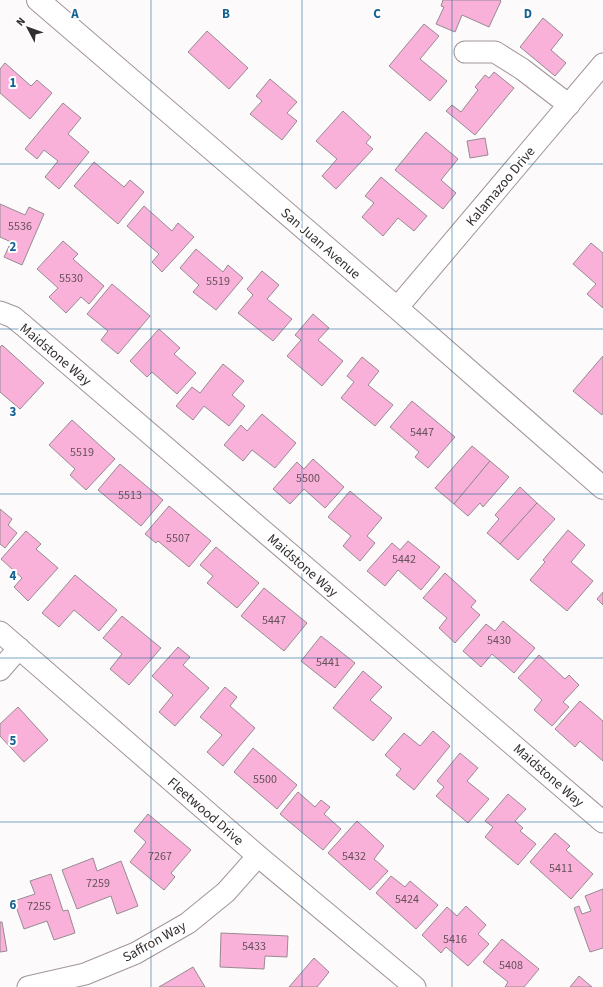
<svg xmlns="http://www.w3.org/2000/svg" width="603" height="987" font-family="'Source Sans 3',sans-serif">
	<style>
		.building { fill: #f9b1d9; stroke: #968b91 }
		.lines { fill: none; stroke-linecap: round; stroke-linejoin: round }
		.minor-casing { stroke: #a29596; stroke-width: 23 }
		.major-casing { stroke: #a29596; stroke-width: 24 }
		.minor { stroke: #fff; stroke-width: 21 }
		.major { stroke: #fff; stroke-width: 22 }
		.grid { fill: none; stroke: #146194; stroke-width: 1; stroke-opacity: 0.55 }
		.labels { text-anchor: middle; stroke-width: 4; stroke-linejoin: round; paint-order: stroke }
		.number-label { font-size: 12px; fill: #65505a }
		.street-label { font-size: 14px; fill: #342f2f; stroke: #fff }
		.grid-label { font-size: 13px; text-anchor: middle; font-weight: bold; fill: #146194; stroke: #fff; stroke-width: 4; stroke-linejoin: round; paint-order: stroke }
	</style>
	<rect width="100%" height="100%" fill="#fdfafb"/>
	<!-- building -->
	<g class="building">
		<polygon points="443,0 500,0 501,1 489,27 462,15 455,32 436,24 444,7 441,6"/>
		<polygon points="543,18 563,35 551,50 566,63 555,76 520,47"/>
		<polygon points="424,24 439,36 420,59 447,81 430,101 389,66"/>
		<polygon points="207,31 248,68 229,89 188,52"/>
		<polygon points="5,63 31,86 37,80 52,93 30,119 0,93 0,69"/>
		<polygon points="494,72 514,88 475,135 446,111 452,105 461,112 478,90 475,87 485,75 489,78"/>
		<polygon points="270,79 297,102 287,113 297,121 282,140 250,114 262,101 256,96"/>
		<polygon points="63,103 81,118 68,134 89,152 59,189 45,177 58,161 44,150 37,159 25,149"/>
		<polygon points="343,111 371,137 366,143 373,149 336,189 322,176 337,159 316,141"/>
		<polygon points="426,132 458,159 441,180 456,193 443,209 395,170"/>
		<polygon points="485,138 488,155 470,158 467,141"/>
		<polygon points="94,162 124,187 130,180 144,192 118,224 74,186"/>
		<polygon points="381,177 427,216 414,231 398,218 383,236 362,217 374,203 365,196"/>
		<polygon points="0,204 25,215 29,207 44,214 22,265 4,257 11,242 0,237"/>
		<polygon points="144,206 172,231 178,223 194,237 162,272 152,262 159,254 127,226"/>
		<polygon points="63,241 78,254 73,259 104,286 89,304 81,297 66,313 49,297 58,288 37,269"/>
		<polygon points="591,243 603,253 603,308 587,294 596,284 573,264"/>
		<polygon points="196,249 223,272 228,265 243,278 216,310 193,292 199,285 180,268"/>
		<polygon points="262,271 279,285 267,299 292,319 273,341 238,313 253,295 247,289"/>
		<polygon points="112,284 150,316 118,354 101,340 108,331 87,314"/>
		<polygon points="313,314 329,328 318,340 343,361 322,386 287,356 301,340 295,335"/>
		<polygon points="159,329 180,348 174,354 196,373 177,394 152,372 147,377 130,361"/>
		<polygon points="2,345 44,383 20,409 0,392 0,347"/>
		<polygon points="603,356 603,413 602,415 573,391"/>
		<polygon points="362,357 379,371 368,385 393,405 375,426 341,398 354,382 347,376"/>
		<polygon points="223,364 244,381 232,395 245,406 229,426 204,406 193,420 176,406 192,387 200,393"/>
		<polygon points="412,401 455,437 428,468 415,457 419,452 390,427"/>
		<polygon points="262,414 296,443 275,468 252,450 243,461 224,445 241,425 247,431"/>
		<polygon points="72,420 115,459 86,490 70,475 75,469 49,445"/>
		<polygon points="472,446 490,461 454,504 435,488"/>
		<polygon points="313,459 344,487 325,508 304,489 290,504 273,489 297,462 304,469"/>
		<polygon points="490,461 509,477 483,507 480,503 468,516 454,504"/>
		<polygon points="120,464 163,500 141,526 98,490"/>
		<polygon points="520,487 537,503 500,544 487,533 499,519 495,515"/>
		<polygon points="350,491 382,518 367,536 375,543 360,561 343,546 351,536 328,517"/>
		<polygon points="537,503 555,519 518,560 500,544"/>
		<polygon points="169,506 211,541 189,567 158,541 156,543 145,534"/>
		<polygon points="0,509 12,519 8,525 17,533 5,548 0,544"/>
		<polygon points="568,530 585,545 571,562 593,581 567,611 530,580 545,562 543,560"/>
		<polygon points="26,531 41,544 36,549 58,568 28,601 14,587 22,578 1,559"/>
		<polygon points="408,541 440,567 421,590 398,570 385,586 367,571 392,543 400,550"/>
		<polygon points="216,547 259,583 237,608 207,583 213,576 200,565"/>
		<polygon points="445,573 476,601 471,607 480,615 455,643 439,628 447,618 423,598"/>
		<polygon points="75,575 117,610 99,631 74,610 59,627 42,613"/>
		<polygon points="264,588 307,623 284,651 241,616"/>
		<polygon points="603,592 603,605 597,599"/>
		<polygon points="122,616 161,648 129,685 110,669 122,654 103,638"/>
		<polygon points="503,621 535,648 514,673 492,654 481,667 463,651 486,624 495,631"/>
		<polygon points="321,636 355,663 335,688 301,661"/>
		<polygon points="178,647 190,657 183,665 209,688 175,726 159,712 173,695 152,676"/>
		<polygon points="539,655 565,679 569,675 579,685 563,702 569,707 552,726 534,710 542,700 518,678"/>
		<polygon points="363,671 382,687 370,700 392,718 373,741 333,708"/>
		<polygon points="225,687 237,697 230,706 255,728 223,766 207,752 222,735 200,717"/>
		<polygon points="580,701 603,721 603,761 580,741 575,747 555,729"/>
		<polygon points="18,707 48,740 24,762 0,736 0,724"/>
		<polygon points="433,731 450,746 414,790 396,775 401,769 385,755 404,733 420,746"/>
		<polygon points="253,748 297,785 277,809 234,772"/>
		<polygon points="460,753 478,768 467,781 489,799 468,823 436,796 444,787 437,781"/>
		<polygon points="298,792 315,807 321,800 330,807 324,814 341,829 323,850 280,814"/>
		<polygon points="508,794 526,809 515,821 523,828 520,831 536,844 518,865 485,837 493,827 485,821"/>
		<polygon points="148,814 191,850 171,873 175,877 164,890 130,862 146,842 134,831"/>
		<polygon points="357,821 384,846 374,859 388,871 370,890 328,853"/>
		<polygon points="555,833 570,846 566,850 593,874 571,899 530,862"/>
		<polygon points="93,858 97,871 121,861 138,906 117,914 111,896 77,909 62,870"/>
		<polygon points="51,874 63,911 68,910 75,933 54,940 47,921 24,929 14,901 35,894 30,881"/>
		<polygon points="391,876 405,887 410,881 438,905 416,929 376,893"/>
		<polygon points="603,889 603,948 590,952 574,908 579,906 582,914 591,911 585,896"/>
		<polygon points="466,906 486,925 478,934 489,944 468,966 446,947 441,953 422,935 447,907 457,916"/>
		<polygon points="0,922 2,922 7,951 0,952"/>
		<polygon points="221,933 288,936 287,957 265,956 264,969 220,967"/>
		<polygon points="502,939 539,969 524,987 505,987 508,982 483,962"/>
		<polygon points="314,958 329,972 317,987 289,987"/>
		<polygon points="193,967 205,987 159,987"/>
		<polygon points="579,976 592,987 570,987"/>
	</g>
	<g class="lines">
		<defs>
			<g id="minor">
				<polyline points="465,52 495,52 522,69 569,105"/>
				<polyline points="397,308 603,64"/>
				<polyline points="0,312 13,317 24,326 603,822"/>
				<polyline points="0,632 258,856 415,987"/>
				<polyline points="0,670 19,648"/>
				<polyline points="28,987 85,974 136,953 188,923 226,892 258,856"/>
			</g>
			<polyline id="major" points="38,0 397,308 603,488"/>
		</defs>
		<!-- minor casing -->
		<use href="#minor" class="minor-casing"/>
		<!-- major casing -->
		<use href="#major" class="major-casing"/>
		<!-- minor -->
		<use href="#minor" class="minor"/>
		<!-- major -->
		<use href="#major" class="major"/>
	</g>
	<!-- grid -->
	<path class="grid" d="M151 0V987M302 0V987M452 0V987M0 164H603M0 329H603M0 494H603M0 658H603M0 822H603"/>
	<g class="labels">
		<!-- number labels -->
		<g class="number-label">
			<text x="20" y="230">5536</text>
			<text x="71" y="282">5530</text>
			<text x="218" y="285">5519</text>
			<text x="422" y="436">5447</text>
			<text x="82" y="456">5519</text>
			<text x="308" y="482">5500</text>
			<text x="130" y="499">5513</text>
			<text x="178" y="542">5507</text>
			<text x="404" y="563">5442</text>
			<text x="274" y="624">5447</text>
			<text x="499" y="644">5430</text>
			<text x="328" y="666">5441</text>
			<text x="265" y="783">5500</text>
			<text x="160" y="860">7267</text>
			<text x="354" y="860">5432</text>
			<text x="561" y="872">5411</text>
			<text x="98" y="887">7259</text>
			<text x="407" y="903">5424</text>
			<text x="39" y="910">7255</text>
			<text x="455" y="943">5416</text>
			<text x="254" y="950">5433</text>
			<text x="511" y="969">5408</text>
		</g>
		<!-- street labels -->
		<g class="street-label">
			<text transform="translate(500 186) rotate(-50)" y="5">Kalamazoo Drive</text>
			<text transform="translate(321 243) rotate(41)" y="5">San Juan Avenue</text>
			<text transform="translate(56 354) rotate(40)" y="5">Maidstone Way</text>
			<text transform="translate(303 565) rotate(41)" y="5">Maidstone Way</text>
			<text transform="translate(549 775) rotate(41)" y="5">Maidstone Way</text>
			<text transform="translate(206 811) rotate(41)" y="5">Fleetwood Drive</text>
			<text transform="translate(154 941) rotate(-29)" y="5">Saffron Way</text>
		</g>
	</g>
	<g class="grid-label">
		<text x="75" y="18">A</text>
		<text x="226" y="18">B</text>
		<text x="377" y="18">C</text>
		<text x="528" y="18">D</text>
		<text x="13" y="87">1</text>
		<text x="13" y="251">2</text>
		<text x="13" y="416">3</text>
		<text x="13" y="580">4</text>
		<text x="13" y="745">5</text>
		<text x="13" y="909">6</text>
	</g>
	<!-- north arrow -->
	<g transform="translate(28 28) rotate(311)" stroke="#ffffff" stroke-width="3" paint-order="stroke">
	<path d="M0-3L7 15L0 10L-7 15Z" fill="#342f2f"/>
	<text y="-6" font-size="11" font-weight="bold" text-anchor="middle" fill="#342f2f">N</text>
	</g>
</svg>
